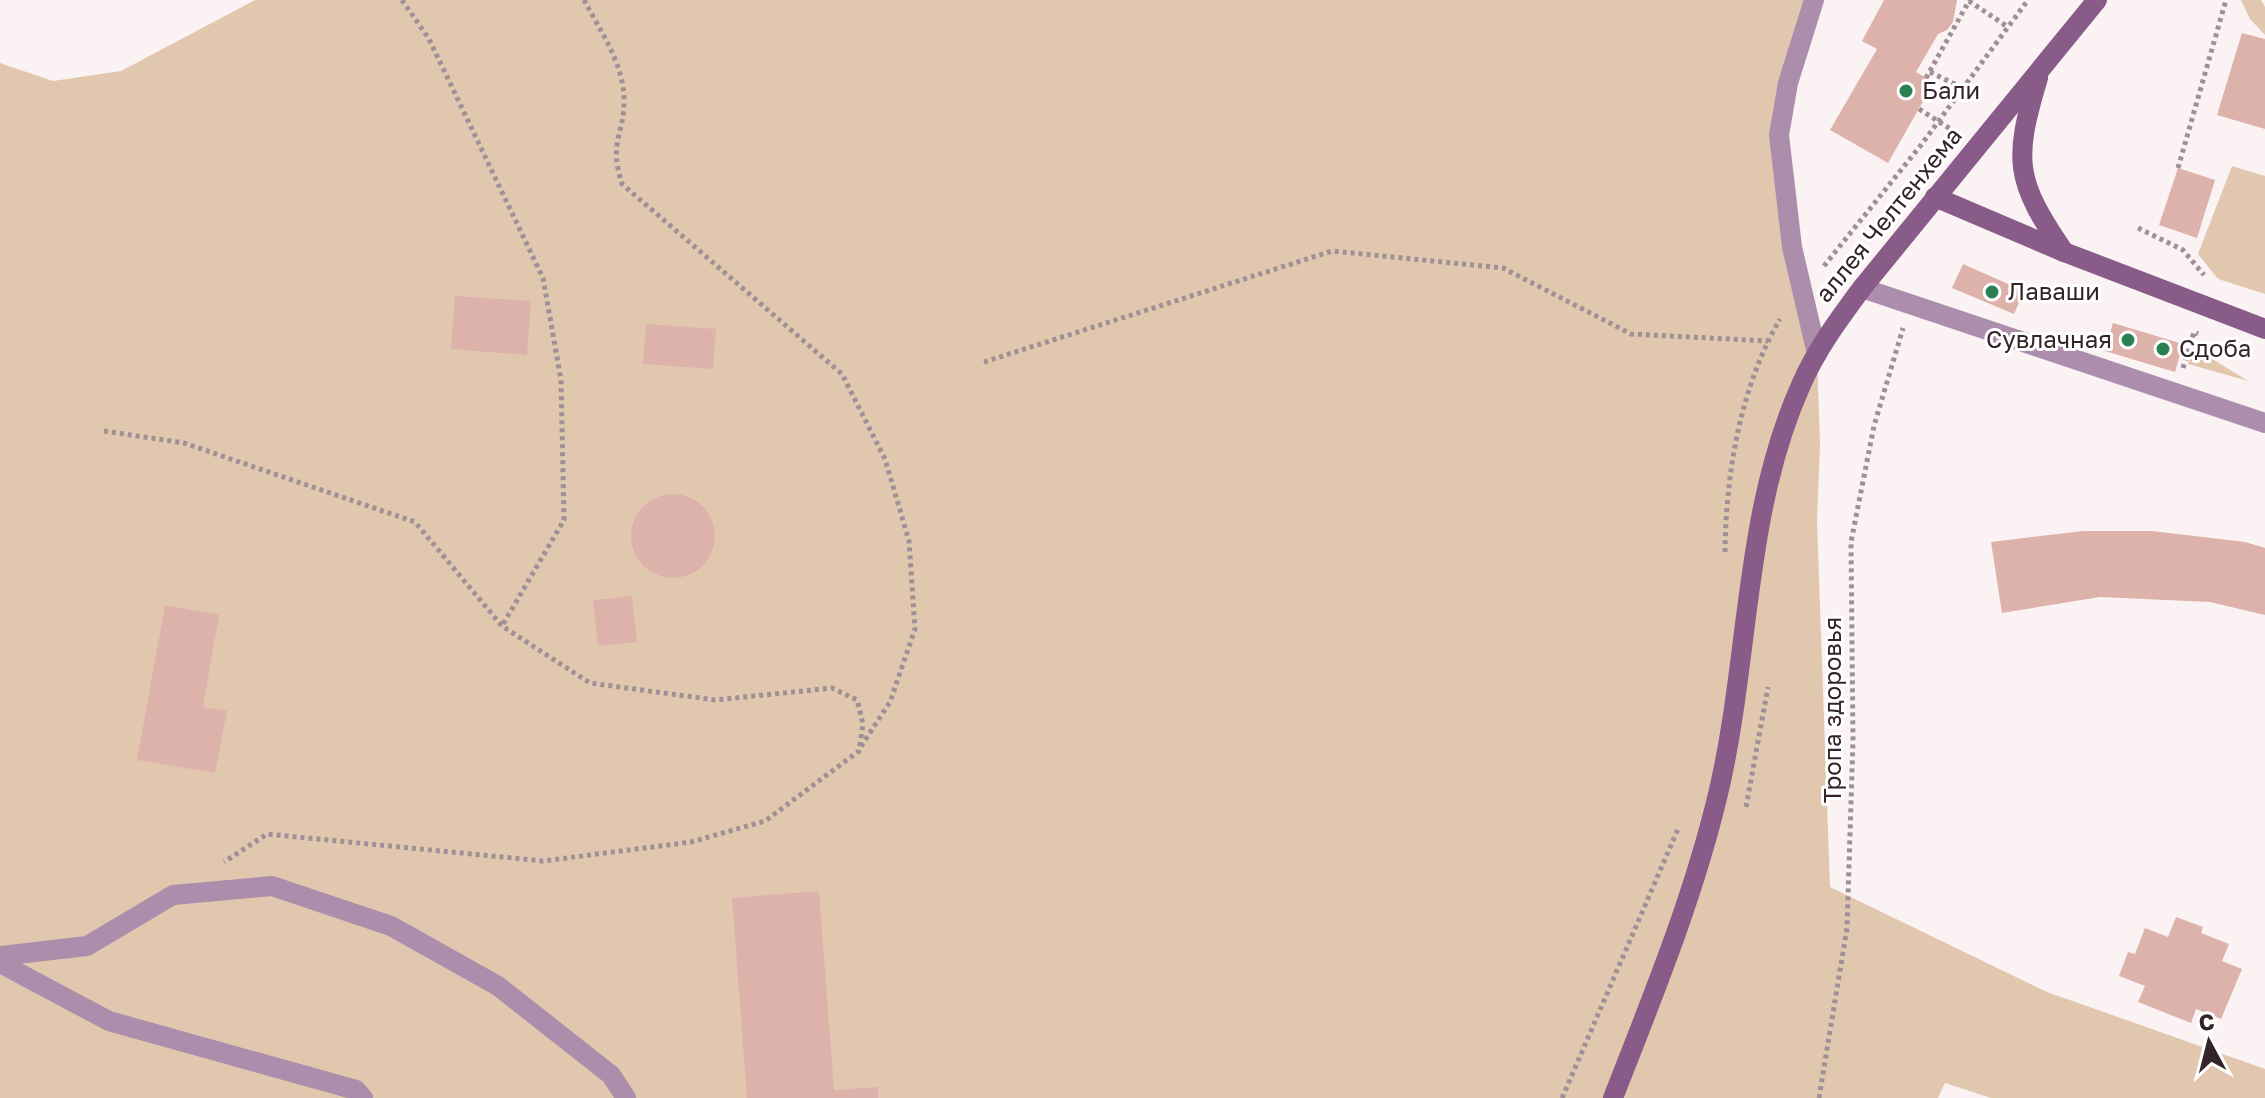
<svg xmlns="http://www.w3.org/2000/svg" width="2265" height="1098" font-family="'Golos Text',sans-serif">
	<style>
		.green { fill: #e2c7af }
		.building { fill: #dcb2aa }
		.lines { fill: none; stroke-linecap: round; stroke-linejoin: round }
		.path { stroke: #9e9195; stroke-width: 5; stroke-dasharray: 4 4; stroke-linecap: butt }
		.lane { stroke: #ad8dac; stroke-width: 20 }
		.secondary { stroke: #885b88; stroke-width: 20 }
		.poi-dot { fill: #288054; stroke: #fff; stroke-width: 3 }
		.labels { text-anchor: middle; stroke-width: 6; stroke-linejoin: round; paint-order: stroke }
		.poi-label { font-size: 24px; fill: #342429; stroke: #fff; text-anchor: start }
		.street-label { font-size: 24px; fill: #342429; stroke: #fff }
	</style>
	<rect width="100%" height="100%" fill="#fbf2f4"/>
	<!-- green -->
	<g class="green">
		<polygon points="255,0 1814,0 1779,135 1817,354 1820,445 1817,522 1830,887 2047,992 2265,1069 2265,1098 1991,1098 1945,1083 1938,1098 0,1098 0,63 53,81 121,71"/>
		<polygon points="2241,0 2261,0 2265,7 2265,35 2250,19"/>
		<polygon points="2232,166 2265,176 2265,294 2218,279 2198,254"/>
		<polygon points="2193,347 2248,381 2188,364"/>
	</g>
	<!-- building -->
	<g class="building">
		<polygon points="1884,0 1957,0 1953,22 1947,30 1938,34 1916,72 1934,82 1888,163 1830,130 1877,49 1862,41"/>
		<polygon points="2242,33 2265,39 2265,129 2217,115"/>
		<polygon points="2178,168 2215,180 2197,238 2159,225"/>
		<polygon points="1963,264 2024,291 2014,314 1952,288"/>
		<polygon points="455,296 531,301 527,355 451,349"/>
		<polygon points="2113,323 2183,344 2175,372 2105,351"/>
		<polygon points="646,324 716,329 713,369 643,364"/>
		<circle cx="673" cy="536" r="42"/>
		<polygon points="2083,531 2152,531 2245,542 2265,548 2265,615 2210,602 2100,597 2002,613 1991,542"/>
		<polygon points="632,596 637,642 598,646 593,600"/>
		<polygon points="165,605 219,615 203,707 227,711 215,773 137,760"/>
		<polygon points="819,891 834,1090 878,1087 878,1098 747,1098 732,898"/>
		<polygon points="2176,917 2203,927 2201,933 2229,944 2222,961 2242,969 2221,1019 2196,1009 2191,1023 2138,1002 2145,986 2119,976 2128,952 2135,954 2145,928 2168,937"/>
	</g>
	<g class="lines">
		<!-- path -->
		<g class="path">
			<polyline points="402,0 429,39 543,278 561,380 564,520 502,626"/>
			<path d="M584 0C600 30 623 63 624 98 625 135 608 140 622 184L842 374 885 459 909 541 915 629 890 702 860 748"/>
			<polyline points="1930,72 1963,88"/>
			<polyline points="1926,78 1969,1 2008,27"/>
			<polyline points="1919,109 1955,132"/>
			<polyline points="2178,168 2226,0"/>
			<polyline points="2138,228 2183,250 2204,275"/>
			<polyline points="1824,266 1921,145 2028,0"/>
			<polyline points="984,362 1332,251 1503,268 1631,334 1768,341"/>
			<polyline points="2183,368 2194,332 2198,334"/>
			<polyline points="104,431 184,443 415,522 502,626 590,683 715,700 832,688 857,700 863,724 859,751 765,821 691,842 543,861 267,834 224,862"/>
			<path d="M1725 552C1726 473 1740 388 1780 319"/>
			<polyline points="1746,807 1768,687"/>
			<polyline points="1562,1098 1678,829"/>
			<polyline points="1819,1098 1847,928 1853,741 1851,542 1874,426 1903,328"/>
		</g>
		<!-- lane -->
		<g class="lane">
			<polyline points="1814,0 1788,83 1779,135 1792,247 1817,354"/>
			<polyline points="1862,288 2265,423"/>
			<polyline points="0,956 87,946 173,895 272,886 391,926 498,986 611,1075 626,1098"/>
			<polyline points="0,963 109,1021 356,1090 363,1098"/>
		</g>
		<!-- secondary -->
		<g class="secondary">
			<path d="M2038 78C2013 161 2015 180 2064 252"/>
			<polyline points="1935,197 2064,252 2265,329"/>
			<path d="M1613 1098C1652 998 1693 899 1718 794 1750 660 1743 514 1801 385 1816 350 1839 319 1862 288L2097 0"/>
		</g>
	</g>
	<!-- markers -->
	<g class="poi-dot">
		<circle cx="1906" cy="91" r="8"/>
		<circle cx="1992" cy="292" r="8"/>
		<circle cx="2128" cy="340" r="8"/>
		<circle cx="2163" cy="349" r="8"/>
	</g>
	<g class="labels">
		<!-- poi labels -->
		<g class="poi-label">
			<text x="1922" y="99">Бали</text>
			<text x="2008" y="300">Лаваши</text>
			<text x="2112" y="348" text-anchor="end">Сувлачная</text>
			<text x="2179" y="357">Сдоба</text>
		</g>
		<!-- street labels -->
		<g class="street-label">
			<text transform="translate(1889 215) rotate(-51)" y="8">аллея Челтенхема</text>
			<text transform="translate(1833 710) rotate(-90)" y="8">Тропа здоровья</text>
		</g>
	</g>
	<!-- north arrow -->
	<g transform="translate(2209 1042) rotate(353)" stroke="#ffffff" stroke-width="6" paint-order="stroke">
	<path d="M0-6L14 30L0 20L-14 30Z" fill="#342429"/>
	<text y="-12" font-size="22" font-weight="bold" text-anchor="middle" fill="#342429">С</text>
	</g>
</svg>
